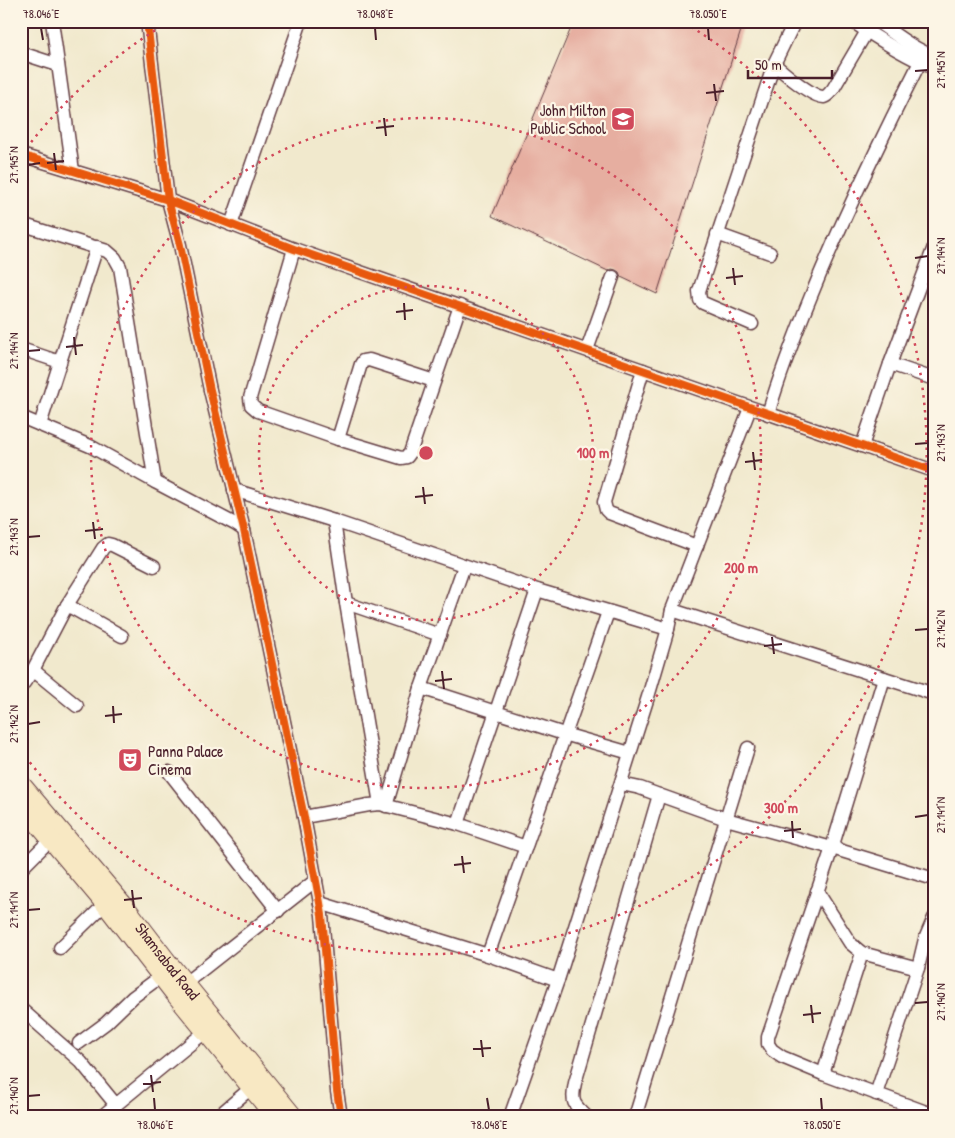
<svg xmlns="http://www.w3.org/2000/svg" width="955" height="1138" font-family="'Patrick Hand',sans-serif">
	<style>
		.building { fill: #e6aea0 }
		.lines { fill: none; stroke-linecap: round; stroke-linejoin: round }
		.street-casing { stroke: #633d43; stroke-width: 15 }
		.secondary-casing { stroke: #633d43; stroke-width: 20 }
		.street { stroke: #fff; stroke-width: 12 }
		.secondary { stroke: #f8e8c3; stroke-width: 18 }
		.cycleway-casing { stroke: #fcf5e5; stroke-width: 11 }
		.cycleway { stroke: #e8590c; stroke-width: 8 }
		.ticks { fill: none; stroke: #4a1f2b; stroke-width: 2 }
		.ring { fill: none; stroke: #d1495b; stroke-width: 2.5; stroke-dasharray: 2.5 5 }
		.labels { text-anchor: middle; stroke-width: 4.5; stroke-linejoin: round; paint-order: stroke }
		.poi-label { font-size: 16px; fill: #4a1f2b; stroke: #fcf5e5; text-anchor: end }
		.street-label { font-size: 16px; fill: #4a1f2b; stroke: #fcf5e5 }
		.centre { fill: #d1495b; stroke: #fcf5e5; stroke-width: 2.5 }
		.ring-label { font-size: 15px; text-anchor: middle; font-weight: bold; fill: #d1495b; stroke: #fcf5e5; stroke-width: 4.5; stroke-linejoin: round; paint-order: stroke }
		.neatline { fill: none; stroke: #4a1f2b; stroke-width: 2 }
		.ticks-label { font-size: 12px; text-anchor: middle; fill: #4a1f2b }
	</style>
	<rect width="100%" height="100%" fill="#fcf5e5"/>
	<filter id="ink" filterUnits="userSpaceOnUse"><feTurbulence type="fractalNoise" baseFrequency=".02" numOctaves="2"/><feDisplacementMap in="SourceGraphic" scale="10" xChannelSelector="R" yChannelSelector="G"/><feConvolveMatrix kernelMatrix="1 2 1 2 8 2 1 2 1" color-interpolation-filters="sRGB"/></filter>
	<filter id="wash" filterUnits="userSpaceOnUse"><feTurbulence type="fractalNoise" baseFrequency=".0096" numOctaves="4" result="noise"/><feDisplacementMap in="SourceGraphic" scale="20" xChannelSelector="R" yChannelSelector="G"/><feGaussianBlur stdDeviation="1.12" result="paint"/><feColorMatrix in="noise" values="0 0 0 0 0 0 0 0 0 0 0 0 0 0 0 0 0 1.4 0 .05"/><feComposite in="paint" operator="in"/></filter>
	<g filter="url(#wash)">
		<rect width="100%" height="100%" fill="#f1e9cd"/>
		<g id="blocks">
			<!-- building -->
			<polygon class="building" points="574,21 744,21 657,294 621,277 619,272 616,270 612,269 608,271 492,216"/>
		</g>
	</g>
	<g filter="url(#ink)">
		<use href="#blocks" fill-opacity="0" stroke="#633d43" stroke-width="1"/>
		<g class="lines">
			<defs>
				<g id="street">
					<polyline points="52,21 73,171"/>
					<polyline points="147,21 168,200 180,245 210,390 244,530 304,817 320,903 322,915 337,1091 341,1117"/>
					<path d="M852 21C878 39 905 56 934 68"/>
					<path d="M876 21C894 33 913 49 934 56"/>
					<polyline points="21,53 58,65"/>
					<path d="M774 64C783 72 813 98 824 97 828 96 830 92 833 89L867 31"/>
					<polyline points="21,155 168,200 294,249 934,471"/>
					<polyline points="21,224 107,251 115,258 120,267 155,482"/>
					<polyline points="231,225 301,21"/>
					<polyline points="717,234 770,253"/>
					<polyline points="294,249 250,398 251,405 258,411 338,439 401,458 407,457 410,453 460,306"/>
					<polyline points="752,324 703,303 700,300 699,291 774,64 795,21"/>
					<polyline points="21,349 60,362 40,425"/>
					<polyline points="587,350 613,277"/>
					<polyline points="60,362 97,247"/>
					<polyline points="890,364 934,379"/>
					<polyline points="643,370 604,502 606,510 609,513 697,546"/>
					<path d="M768 414C780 374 795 335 811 296 843 217 881 139 920 62"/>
					<polyline points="21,417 90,446 155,482 235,524 244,530"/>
					<polyline points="338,439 361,364 363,361 369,360 434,381"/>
					<polyline points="862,446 890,364 934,247"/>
					<polyline points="234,490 334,521 537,590 668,629"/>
					<polyline points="334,521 346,603 380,804"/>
					<polyline points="346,603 440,635"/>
					<polyline points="67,605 122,636"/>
					<polyline points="672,610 934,694"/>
					<polyline points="33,670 77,706"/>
					<polyline points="884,678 832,848 768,1037 768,1044 772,1050 782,1057 823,1074 934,1115"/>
					<polyline points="21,687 33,670 67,605 103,548 108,544 112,545 154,566"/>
					<polyline points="421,688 564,734 630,753"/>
					<polyline points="169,772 278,911"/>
					<polyline points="659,795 726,819 832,848 934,879"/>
					<polyline points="386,806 421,688 464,566"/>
					<polyline points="304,817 369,805 380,804 458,824 526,847"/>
					<polyline points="458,824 537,590"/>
					<polyline points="21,869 51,839"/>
					<polyline points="817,891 850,943 862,953 918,968"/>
					<polyline points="320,903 488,955 558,980"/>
					<polyline points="60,948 105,904"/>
					<polyline points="488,955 608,612"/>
					<polyline points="179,988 316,880"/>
					<polyline points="21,1009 81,1062 116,1105"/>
					<polyline points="79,1043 106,1023 133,997 160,977"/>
					<polyline points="823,1074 862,953"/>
					<polyline points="876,1094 918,968 925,939 934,918"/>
					<polyline points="101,1117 205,1032"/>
					<polyline points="217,1117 251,1088"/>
					<polyline points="510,1117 558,980 648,697 668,629 672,610 750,408"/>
					<path d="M587 1117C573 1104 571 1102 575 1083L659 795 640 788 621 784"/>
					<polyline points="635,1117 748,748"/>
				</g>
				<g id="secondary">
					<path id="s1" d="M21 784 128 910 167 961 294 1117"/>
					<polyline points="21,804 105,904 174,993 275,1117"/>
				</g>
			</defs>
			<!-- street casing -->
			<use href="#street" class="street-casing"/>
			<!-- secondary casing -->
			<use href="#secondary" class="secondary-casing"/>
			<!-- street -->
			<use href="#street" class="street"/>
			<!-- secondary -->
			<use href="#secondary" class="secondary"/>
			<defs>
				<g id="cycleway">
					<polyline points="147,21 168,200 180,245 210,390 244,530 304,817 320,903 322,915 337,1091 341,1117"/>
					<polyline points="21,155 168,200 294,249 934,471"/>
				</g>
			</defs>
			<!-- cycleway casing -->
			<use href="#cycleway" class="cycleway-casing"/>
			<!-- cycleway -->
			<use href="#cycleway" class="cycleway"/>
		</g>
	</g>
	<!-- ticks -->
	<path class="ticks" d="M41 28 43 40M375 28 376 40M708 28 709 40M915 71 928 70M714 84 716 101M706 93 724 91M384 118 386 136M376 128 394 126M54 153 56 170M47 163 64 161M28 165 40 163M915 258 928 256M733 268 735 285M726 278 743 276M404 303 405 320M396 312 413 310M74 337 76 355M66 347 83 345M28 351 40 350M915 444 928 443M753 452 755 470M745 462 762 460M423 487 425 504M415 497 433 495M93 522 95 539M85 531 103 529M28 537 40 536M915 630 928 629M772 637 774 654M764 646 782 644M442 671 444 689M435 681 452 679M113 706 114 723M105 716 122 714M28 724 40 722M915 817 928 815M792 821 793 838M784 831 801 829M462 856 464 873M454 865 471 863M132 890 134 908M124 900 142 898M28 910 40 909M915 1003 928 1002M811 1005 813 1023M803 1015 821 1013M481 1040 483 1057M473 1049 491 1048M151 1075 153 1092M143 1084 161 1082M28 1096 40 1095M154 1098 155 1110M487 1098 489 1110M821 1098 822 1110"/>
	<!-- distance rings -->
	<g class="ring">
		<circle cx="426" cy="453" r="167"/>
		<circle cx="426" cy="453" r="335"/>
		<path d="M22 154A502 502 0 0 1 167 23M685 23A502 502 0 1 1 22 752"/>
	</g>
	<!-- icons -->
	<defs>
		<symbol id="school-square" viewBox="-11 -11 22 22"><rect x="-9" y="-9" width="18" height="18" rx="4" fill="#d1495b" stroke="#fcf5e5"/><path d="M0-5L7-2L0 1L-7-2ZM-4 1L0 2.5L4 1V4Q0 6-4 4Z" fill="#fff"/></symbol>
		<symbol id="theatre-square" viewBox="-11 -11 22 22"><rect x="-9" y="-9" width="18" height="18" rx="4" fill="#d1495b" stroke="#fcf5e5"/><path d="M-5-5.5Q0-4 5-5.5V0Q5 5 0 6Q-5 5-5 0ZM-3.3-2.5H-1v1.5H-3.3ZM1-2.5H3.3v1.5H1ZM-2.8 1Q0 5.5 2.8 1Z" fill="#fff"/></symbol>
	</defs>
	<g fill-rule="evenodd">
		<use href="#school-square" x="609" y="105" width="28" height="28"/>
		<use href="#theatre-square" x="116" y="746" width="28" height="28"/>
	</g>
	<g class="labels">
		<!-- poi labels -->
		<g class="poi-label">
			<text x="606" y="116">John Milton<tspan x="606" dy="18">Public School</tspan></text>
			<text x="148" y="757" text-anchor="start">Panna Palace<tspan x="148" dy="18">Cinema</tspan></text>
		</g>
		<!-- street labels -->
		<g class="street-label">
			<text dy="6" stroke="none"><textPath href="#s1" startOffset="230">Shamsabad Road</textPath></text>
		</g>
	</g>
	<circle cx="426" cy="453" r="8" class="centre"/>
	<g class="ring-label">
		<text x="593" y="458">100 m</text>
		<text x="741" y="573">200 m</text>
		<text x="781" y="813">300 m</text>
	</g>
	<!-- margin -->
	<rect width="955" height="1138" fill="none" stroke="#fcf5e5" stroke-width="55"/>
	<!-- scale -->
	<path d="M748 70v8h84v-8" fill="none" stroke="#4a1f2b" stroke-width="2.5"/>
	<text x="755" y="70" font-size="15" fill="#4a1f2b" stroke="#fcf5e5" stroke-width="4" paint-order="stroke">50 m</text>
	<rect x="28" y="28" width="900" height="1082" class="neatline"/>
	<g class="ticks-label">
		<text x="41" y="18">78.046°E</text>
		<text x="375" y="18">78.048°E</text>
		<text x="708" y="18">78.050°E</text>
		<text transform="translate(941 70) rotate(-90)" y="4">27.145°N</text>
		<text transform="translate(14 165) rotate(-90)" y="4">27.145°N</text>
		<text transform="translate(941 256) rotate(-90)" y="4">27.144°N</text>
		<text transform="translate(14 351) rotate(-90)" y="4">27.144°N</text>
		<text transform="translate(941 443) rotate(-90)" y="4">27.143°N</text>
		<text transform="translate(14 537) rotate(-90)" y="4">27.143°N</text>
		<text transform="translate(941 629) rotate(-90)" y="4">27.142°N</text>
		<text transform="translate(14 724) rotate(-90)" y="4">27.142°N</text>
		<text transform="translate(941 815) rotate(-90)" y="4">27.141°N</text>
		<text transform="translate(14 910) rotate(-90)" y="4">27.141°N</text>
		<text transform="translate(941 1002) rotate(-90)" y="4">27.140°N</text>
		<text transform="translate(14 1096) rotate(-90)" y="4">27.140°N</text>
		<text x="155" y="1129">78.046°E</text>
		<text x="489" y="1129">78.048°E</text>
		<text x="822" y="1129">78.050°E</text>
	</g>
</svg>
